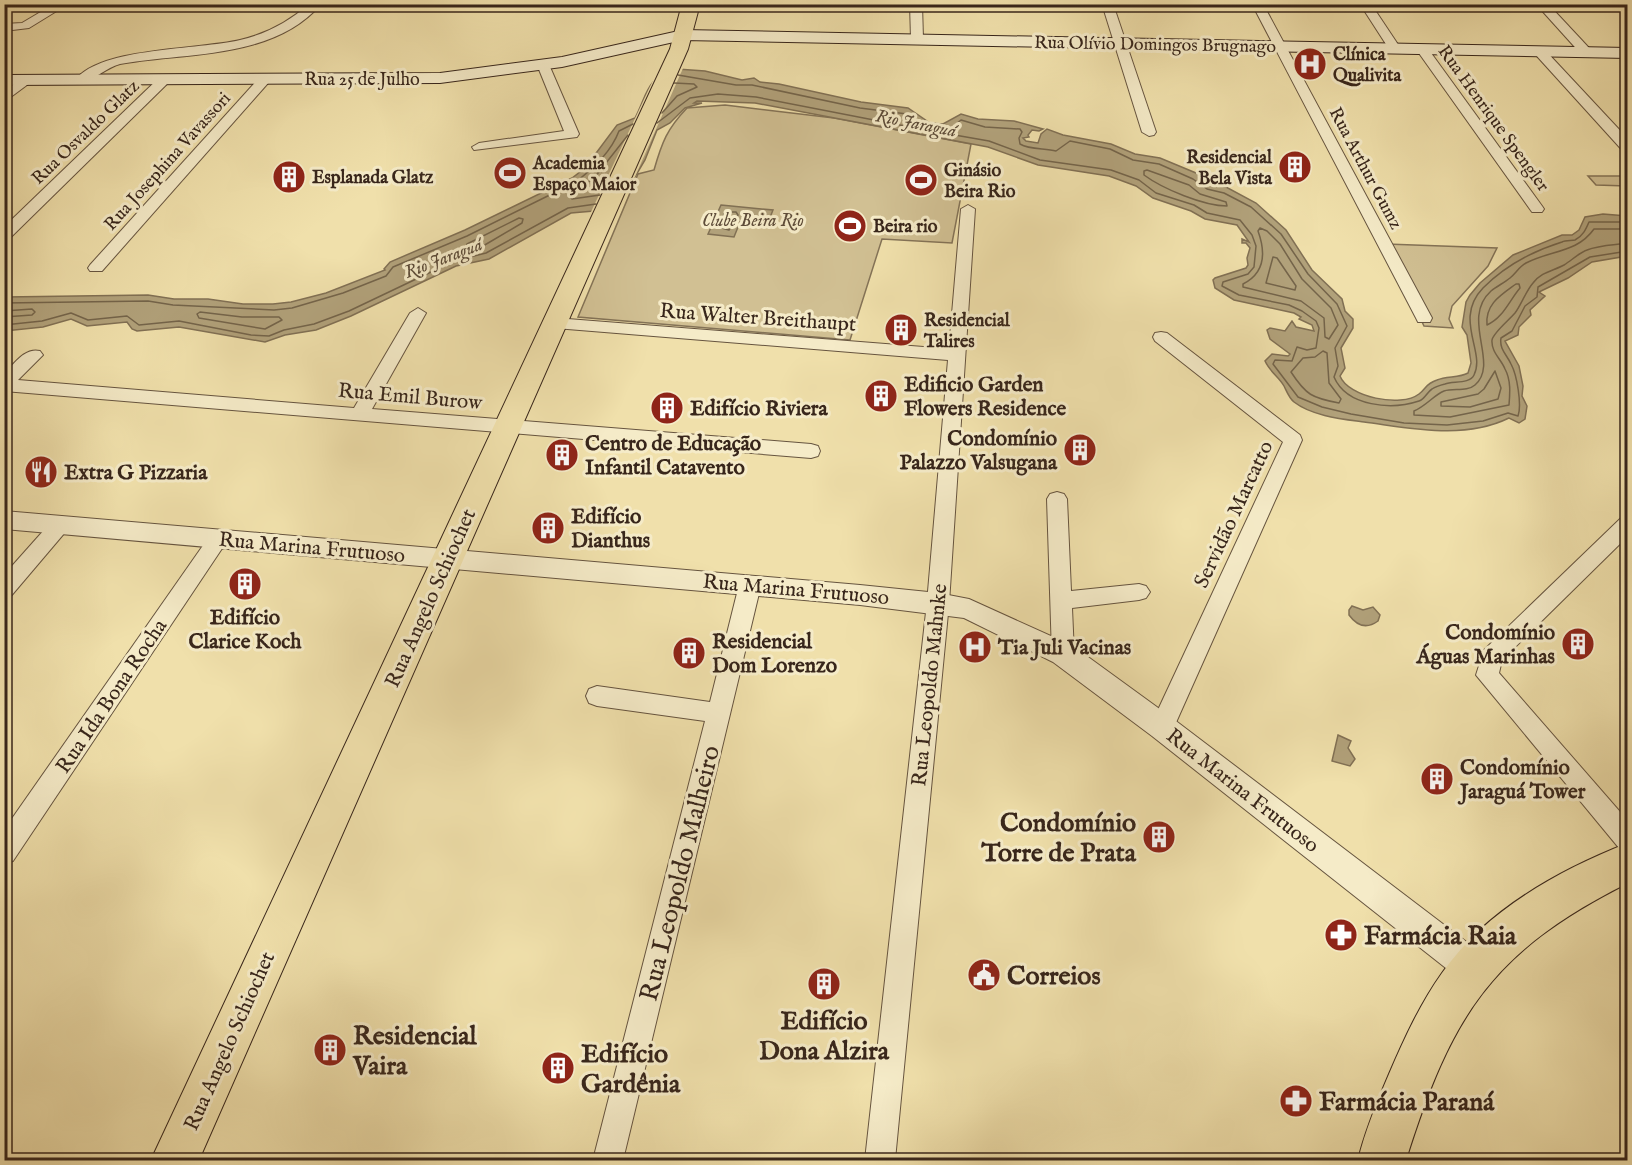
<svg xmlns="http://www.w3.org/2000/svg" width="1632" height="1165" font-family="'IM FELL English',serif">
	<style>
		.green { fill: #d1c093; stroke: #847357; stroke-width: 1.5 }
		.water { fill: #b1a17a; stroke: #817054; stroke-width: 1.5 }
		.pier { fill: #f0e0ab }
		.lines { fill: none; stroke-linecap: round; stroke-linejoin: round }
		.shore { stroke: #74644a; stroke-width: 1.5 }
		.minor-casing { stroke: #66543f; stroke-width: 2 }
		.tertiary-casing { stroke: #66543f; stroke-width: 2 }
		.secondary-casing { stroke: #38261b; stroke-width: 2 }
		.primary-casing { stroke: #38261b; stroke-width: 2 }
		.minor { fill: #f5ebc8; fill-rule: evenodd }
		.tertiary { fill: #f5ebc8; fill-rule: evenodd }
		.secondary { fill: #f5ebc8; fill-rule: evenodd }
		.primary { fill: #f0e0ab; fill-rule: evenodd }
		.labels { text-anchor: middle; stroke-width: 6; stroke-linejoin: round; paint-order: stroke }
		.far-street-label { font-size: 18px; fill: #38261b; stroke: #f5ebc8 }
		.far-poi-label { font-size: 18px; font-weight: bold; fill: #38261b; stroke: #f5ebc8; text-anchor: start }
		.far-water-label { font-size: 18px; font-style: italic; fill: #5c4b38; stroke: #f5ebc8 }
		.far-park-label { font-size: 18px; font-style: italic; fill: #5e4c39; stroke: #f5ebc8 }
		.street-label { font-size: 21px; fill: #38261b; stroke: #f5ebc8 }
		.poi-label { font-size: 21px; font-weight: bold; fill: #38261b; stroke: #f5ebc8; text-anchor: start }
		.near-poi-label { font-size: 26px; font-weight: bold; fill: #38261b; stroke: #f5ebc8; text-anchor: start }
		.near-street-label { font-size: 26px; fill: #38261b; stroke: #f5ebc8 }
	</style>
	<rect width="100%" height="100%" fill="#f0e0ab"/>
	<filter id="stains"><feTurbulence type="fractalNoise" baseFrequency=".00333" numOctaves="4"/><feColorMatrix values="0 0 0 0 .2 0 0 0 0 .09 0 0 0 0 .02 0 0 0 .5 -.17"/></filter>
	<radialGradient id="worn" r=".72"><stop offset=".6" stop-color="#630" stop-opacity="0"/><stop offset="1" stop-color="#630" stop-opacity=".3"/></radialGradient>
	<!-- green -->
	<g class="green">
		<path d="M725 105 834 118 971 144 952 243 882 239 850 340 578 317 638 174 654 170C662 142 667 129 687 108Z"/>
		<polygon points="1588,176 1622,176 1627,182 1627,186 1596,185"/>
		<polygon points="1386,244 1497,248 1488,266 1452,306 1449,319 1453,328 1424,326"/>
	</g>
	<!-- water -->
	<g class="water">
		<path d="M677 69 705 71 742 80 754 78 760 82 779 84 861 102 908 108 930 123 943 124 961 114 978 119 1014 121 1043 129 1039 131 1032 130 1028 135 1029 137 1023 138 1026 141 1038 143 1041 134 1047 129 1063 135 1111 144 1135 154 1160 158 1196 173 1210 183 1226 187 1256 203 1286 230 1312 270 1342 299 1345 311 1353 319V328L1341 348 1345 368 1340 376C1348 397 1401 408 1419 394 1427 388 1425 384 1437 380 1447 376 1459 378 1468 373L1471 363 1467 335 1462 327 1466 302 1470 295 1480 283 1513 255 1562 235H1572L1579 230 1585 217 1603 214 1627 216V256L1592 262 1568 278 1541 291 1539 292 1545 296 1530 310 1531 315 1519 327 1518 335 1505 341 1519 366 1523 386 1522 396 1527 406 1525 419 1519 423 1509 418C1464 440 1411 428 1364 422 1342 419 1312 416 1294 402 1289 398 1287 392 1284 386 1279 377 1270 372 1265 361L1272 354 1288 356 1290 354 1270 339 1267 330 1270 328 1285 331 1292 321 1296 327 1314 331 1312 325 1299 319 1301 317 1294 313 1234 300 1215 288 1213 280 1215 278 1246 268 1248 265 1247 258 1250 248 1246 243H1242V239L1249 242 1237 225 1205 219 1191 211 1153 198 1136 186 1109 176 1038 165 988 147 755 103 697 101 694 103H702L685 108 670 123 657 130 645 160 632 182 594 211 571 213 489 259 456 266 351 316 316 330 285 335 265 342 179 327 137 331 132 329 127 322 87 326 71 319 43 327 5 331V297L148 295 174 299H208L243 304H273L291 302 326 293 385 270 384 269 390 262 465 230 572 178 585 168 617 125 635 118C648 93 646 77 677 69Z"/>
		<polygon points="721,205 773,210 767,225 740,222 734,237 708,234"/>
		<path d="M1352 606 1363 610 1373 607 1380 615 1378 621C1367 629 1357 626 1349 615V610Z"/>
		<polygon points="1338,735 1351,741 1348,748 1355,759 1350,766 1332,761"/>
	</g>
	<!-- pier -->
	<polygon class="pier" points="677,66 684,66 630,188 622,197 595,214 590,214 655,76 661,71"/>
	<g class="lines">
		<!-- shore -->
		<g class="shore">
			<polyline points="662,113 677,96 697,87 694,84 674,83"/>
			<polyline points="657,123 690,98 718,94 756,97 915,128 918,125 914,118 907,114 860,108 752,85 736,85 678,75"/>
			<path d="M1147 170 1189 185 1200 194 1226 202 1227 206C1204 206 1163 189 1144 175V171Z"/>
			<polyline points="600,195 572,199 569,196 595,177 628,135"/>
			<polygon points="725,212 736,212 738,215 729,230 718,227"/>
			<polygon points="519,218 523,219 522,223 483,246 466,248 467,244"/>
			<path d="M1628 222H1589C1586 229 1583 236 1575 240 1572 241 1566 240 1562 242 1533 251 1505 266 1483 288 1453 319 1486 352 1474 375 1470 384 1453 381 1445 384 1441 385 1435 387 1432 389 1427 392 1425 399 1419 401 1392 410 1347 407 1334 377L1338 366 1335 348 1347 326 1337 304 1308 274 1281 234 1251 207 1224 193 1207 189 1193 179 1159 164 1133 160 1110 149 1070 141 1056 151C1045 148 1030 150 1020 144L1019 138 1022 132 1020 129 985 127 961 120 947 131 949 134 989 141 1040 160 1111 170 1139 180 1156 193 1194 205 1207 213 1240 220 1252 235 1256 246 1254 267 1248 274 1223 282 1222 286 1239 295 1289 305 1302 311 1316 321 1319 328 1316 348 1307 350 1297 347 1292 361 1275 360 1273 364 1298 397 1322 407 1351 414 1404 423 1447 425 1483 421 1508 413 1518 416C1522 405 1517 375 1511 364 1507 355 1499 349 1501 338L1512 331 1525 306 1537 297 1538 287 1590 257 1628 251"/>
			<path d="M1260 228 1267 231 1280 244 1302 279 1331 308 1338 325 1329 339 1325 337 1324 318 1301 301 1243 287V284C1265 273 1266 253 1258 231Z"/>
			<path d="M1628 229H1594C1577 253 1551 250 1526 263 1519 267 1516 273 1510 278 1504 283 1497 286 1491 291 1460 319 1500 363 1475 385 1467 392 1454 388 1444 391 1434 395 1426 406 1414 411V415L1450 417 1509 405C1510 393 1511 380 1505 369 1501 359 1491 352 1492 340 1493 333 1509 320 1515 313 1521 305 1526 291 1533 283 1541 272 1553 271 1564 265 1572 260 1579 253 1587 250 1599 245 1615 245 1628 243"/>
			<polygon points="1273,257 1277,258 1296,286 1295,290 1266,283"/>
			<path d="M1516 284H1519L1520 288C1509 301 1503 318 1487 325 1485 304 1501 295 1516 284Z"/>
			<path d="M4 303 148 301 173 305 274 310 292 308 343 293 386 276 393 267 467 236 574 183C592 170 611 152 619 131L633 124"/>
			<polyline points="4,311 32,309 35,312 32,315 4,317"/>
			<polygon points="200,312 242,317 279,317 282,320 265,329 199,318 197,314"/>
			<polyline points="4,325 42,321 71,313 88,320 127,316 139,325 179,321 251,335 269,336 284,330 314,324 349,311 454,261 486,253 568,208 596,204"/>
			<path d="M1323 351 1327 353 1329 383 1341 399 1339 403C1312 398 1306 395 1291 372L1303 358 1315 357Z"/>
			<polygon points="1495,371 1501,388 1498,399 1470,407 1441,406 1441,402 1478,394 1484,389"/>
		</g>
		<defs>
			<g id="minor">
				<polygon points="54,4 68,4 29,28 4,31 4,24 22,23"/>
				<path d="M309 4H321C273 60 186 52 120 64 106 68 95 79 82 83L76 79C103 47 198 50 240 40 266 34 289 22 309 4Z"/>
				<polygon points="910,4 922,4 923,39 917,43 911,39"/>
				<polygon points="1102,4 1113,4 1156,132 1154,135 1149,136 1142,132"/>
				<polygon points="1252,4 1263,4 1432,318 1430,322 1418,322 1416,318"/>
				<polygon points="1360,4 1371,4 1401,49 1399,52 1391,52"/>
				<polygon points="1536,4 1548,4 1590,49 1590,55 1582,55"/>
				<polygon points="1422,45 1426,46 1542,206 1544,209 1542,212 1532,212 1416,49"/>
				<polygon points="1539,47 1543,48 1628,139 1628,152 1623,151 1535,54 1535,48"/>
				<polygon points="544,63 550,67 579,134 577,137 474,150 472,147 479,143 564,131 538,67"/>
				<polygon points="27,75 33,79 31,82 4,102 4,91"/>
				<polygon points="165,75 171,79 169,82 9,239 4,240 4,227 161,76"/>
				<polygon points="265,75 271,79 269,82 102,271 90,271 88,268 90,265 261,76"/>
				<polygon points="968,205 975,209 949,603 895,1160 865,1160 927,603 948,360 555,328 547,323 555,318 949,349 961,209"/>
				<path d="M418 308 426 313 372 409 811 444 818 446 820 451 818 456 811 458 4 391V374C14 364 25 347 40 351L43 355 18 380 354 408 410 313Z"/>
				<polygon points="1161,332 1167,333 1300,435 1302,440 1174,727 1170,734 1162,737 1154,734 1150,727 1283,442 1155,341 1153,337 1155,333"/>
				<polygon points="1057,492 1064,494 1067,499 1071,591 1139,584 1146,586 1150,592 1146,598 1139,600 1072,608 1074,654 1071,660 1063,663 1055,660 1052,654 1047,499 1050,494"/>
				<polygon points="1628,516 1628,536 1502,660 1499,673 1628,821 1628,852 1619,848 1476,675 1484,650 1621,518"/>
				<polygon points="60,518 67,520 70,525 67,530 11,596 4,598 4,575 53,520"/>
				<polygon points="218,531 225,534 228,539 225,544 13,861 4,864 4,830 211,534"/>
				<polygon points="750,577 757,579 761,585 623,1160 593,1160 705,721 597,706 589,703 586,696 589,689 597,686 710,702 739,585 743,579"/>
			</g>
			<polygon id="tertiary" points="4,511 860,585 938,593 969,599 1073,646 1172,718 1485,956 1490,968 1485,980 1473,985 1461,980 1152,736 1053,662 964,618 860,605 4,529"/>
			<polygon id="secondary" points="683,30 1628,48 1628,58 683,40 562,67 440,83 4,85 4,75 440,73 562,57"/>
			<g id="primary">
				<polygon points="682,4 700,4 688,49 199,1160 151,1160 670,49"/>
				<path d="M1628 843V883C1490 952 1451 1017 1406 1160H1358C1365 1131 1377 1102 1389 1074 1404 1039 1420 1004 1442 973 1485 911 1559 870 1628 843Z"/>
			</g>
		</defs>
		<!-- minor casing -->
		<use href="#minor" class="minor-casing"/>
		<!-- tertiary casing -->
		<use href="#tertiary" class="tertiary-casing"/>
		<!-- secondary casing -->
		<use href="#secondary" class="secondary-casing"/>
		<!-- primary casing -->
		<use href="#primary" class="primary-casing"/>
		<!-- minor -->
		<use href="#minor" class="minor"/>
		<!-- tertiary -->
		<use href="#tertiary" class="tertiary"/>
		<!-- secondary -->
		<use href="#secondary" class="secondary"/>
		<!-- primary -->
		<use href="#primary" class="primary"/>
	</g>
	<!-- icons -->
	<defs>
		<symbol id="hospital-disc" viewBox="-11 -11 22 22"><circle r="9.5" fill="#8f2418" stroke="#f5ebc8"/><path d="M-5-5h3v3.5h4V-5h3V5h-3V1.5h-4V5h-3Z" fill="#fff"/></symbol>
		<symbol id="building-disc" viewBox="-11 -11 22 22"><circle r="9.5" fill="#8f2418" stroke="#f5ebc8"/><path d="M-4-6H4V6H1V3H-1V6H-4ZM-2.5-4.3h1.7v1.8h-1.7ZM.8-4.3h1.7v1.8H.8ZM-2.5-1h1.7V.8h-1.7ZM.8-1h1.7V.8H.8Z" fill="#fff"/></symbol>
		<symbol id="stadium-disc" viewBox="-11 -11 22 22"><circle r="9.5" fill="#8f2418" stroke="#f5ebc8"/><path d="M0-5a6.5 5 0 1 0 0 10a6.5 5 0 1 0 0-10ZM-3.5-1.8h7v3.6h-7Z" fill="#fff"/></symbol>
		<symbol id="restaurant-disc" viewBox="-11 -11 22 22"><circle r="9.5" fill="#8f2418" stroke="#f5ebc8"/><path d="M-5-6h1v4h1v-4h1v4h1v-4h1v5L-1.5 .5V6h-2V.5L-5-1ZM5-6V6H3V1.5H1.5Q1.5-4 5-6Z" fill="#fff"/></symbol>
		<symbol id="pharmacy-disc" viewBox="-11 -11 22 22"><circle r="9.5" fill="#8f2418" stroke="#f5ebc8"/><path d="M-2-6h4v4h4v4h-4v4h-4v-4h-4v-4h4Z" fill="#fff"/></symbol>
		<symbol id="civic-disc" viewBox="-11 -11 22 22"><circle r="9.5" fill="#8f2418" stroke="#f5ebc8"/><path d="M-.6-6.5H3V-4.5H.6V-3L4-1V1h2V6H-6V1h2V-1L-.6-3ZM-1.2 2.5V6h2.4V2.5Z" fill="#fff"/></symbol>
	</defs>
	<g fill-rule="evenodd">
		<use href="#hospital-disc" x="1291" y="45" width="38" height="38"/>
		<use href="#building-disc" x="1276" y="148" width="38" height="38"/>
		<use href="#stadium-disc" x="491" y="154" width="38" height="38"/>
		<use href="#building-disc" x="270" y="158" width="38" height="38"/>
		<use href="#stadium-disc" x="902" y="161" width="38" height="38"/>
		<use href="#stadium-disc" x="831" y="207" width="38" height="38"/>
		<use href="#building-disc" x="882" y="311" width="38" height="38"/>
		<use href="#building-disc" x="862" y="377" width="38" height="38"/>
		<use href="#building-disc" x="648" y="389" width="38" height="38"/>
		<use href="#building-disc" x="1061" y="431" width="38" height="38"/>
		<use href="#building-disc" x="543" y="436" width="38" height="38"/>
		<use href="#restaurant-disc" x="22" y="453" width="38" height="38"/>
		<use href="#building-disc" x="529" y="509" width="38" height="38"/>
		<use href="#building-disc" x="226" y="565" width="38" height="38"/>
		<use href="#building-disc" x="1559" y="625" width="38" height="38"/>
		<use href="#hospital-disc" x="956" y="628" width="38" height="38"/>
		<use href="#building-disc" x="670" y="634" width="38" height="38"/>
		<use href="#building-disc" x="1418" y="760" width="38" height="38"/>
		<use href="#building-disc" x="1140" y="818" width="38" height="38"/>
		<use href="#pharmacy-disc" x="1322" y="916" width="38" height="38"/>
		<use href="#civic-disc" x="965" y="956" width="38" height="38"/>
		<use href="#building-disc" x="805" y="965" width="38" height="38"/>
		<use href="#building-disc" x="311" y="1031" width="38" height="38"/>
		<use href="#building-disc" x="539" y="1049" width="38" height="38"/>
		<use href="#pharmacy-disc" x="1277" y="1082" width="38" height="38"/>
	</g>
	<g class="labels">
		<!-- far-street labels -->
		<g class="far-street-label">
			<text transform="translate(1155 44) rotate(1)" y="6">Rua Olívio Domingos Brugnago</text>
			<text x="362" y="85">Rua 25 de Julho</text>
			<text transform="translate(1494 118) rotate(54)" y="6">Rua Henrique Spengler</text>
			<text transform="translate(85 132) rotate(-44)" y="6">Rua Osvaldo Glatz</text>
			<text transform="translate(167 161) rotate(-48)" y="6">Rua Josephina Vavassori</text>
			<text transform="translate(1366 168) rotate(62)" y="6">Rua Arthur Gumz</text>
		</g>
		<!-- far-poi labels -->
		<g class="far-poi-label">
			<text x="1333" y="60">Clínica<tspan x="1333" dy="21">Qualivita</tspan></text>
			<text x="1272" y="163" text-anchor="end">Residencial<tspan x="1272" dy="21">Bela Vista</tspan></text>
			<text x="533" y="169">Academia<tspan x="533" dy="21">Espaço Maior</tspan></text>
			<text x="944" y="176">Ginásio<tspan x="944" dy="21">Beira Rio</tspan></text>
			<text x="312" y="183">Esplanada Glatz</text>
			<text x="873" y="232">Beira rio</text>
			<text x="924" y="326">Residencial<tspan x="924" dy="21">Talires</tspan></text>
		</g>
		<!-- far-water labels -->
		<g class="far-water-label">
			<text transform="translate(916 123) rotate(11)" y="6">Rio Jaraguá</text>
			<text transform="translate(443 258) rotate(-21)" y="6">Rio Jaraguá</text>
		</g>
		<!-- far-park labels -->
		<g class="far-park-label">
			<text x="753" y="226">Clube Beira Rio</text>
		</g>
		<!-- street labels -->
		<g class="street-label">
			<text transform="translate(758 317) rotate(4)" y="7">Rua Walter Breithaupt</text>
			<text transform="translate(410 396) rotate(5)" y="7">Rua Emil Burow</text>
			<text transform="translate(1233 514) rotate(-65)" y="7">Servidão Marcatto</text>
			<text transform="translate(312 547) rotate(5)" y="7">Rua Marina Frutuoso</text>
			<text transform="translate(796 589) rotate(5)" y="7">Rua Marina Frutuoso</text>
			<text transform="translate(430 598) rotate(-66)" y="7">Rua Angelo Schiochet</text>
			<text transform="translate(929 685) rotate(-84)" y="7">Rua Leopoldo Mahnke</text>
			<text transform="translate(111 696) rotate(-56)" y="7">Rua Ida Bona Rocha</text>
			<text transform="translate(1243 790) rotate(38)" y="7">Rua Marina Frutuoso</text>
			<text transform="translate(229 1041) rotate(-66)" y="7">Rua Angelo Schiochet</text>
		</g>
		<!-- poi labels -->
		<g class="poi-label">
			<text x="904" y="391">Edificio Garden<tspan x="904" dy="24">Flowers Residence</tspan></text>
			<text x="690" y="415">Edifício Riviera</text>
			<text x="1057" y="445" text-anchor="end">Condomínio<tspan x="1057" dy="24">Palazzo Valsugana</tspan></text>
			<text x="585" y="450">Centro de Educação<tspan x="585" dy="24">Infantil Catavento</tspan></text>
			<text x="64" y="479">Extra G Pizzaria</text>
			<text x="571" y="523">Edifício<tspan x="571" dy="24">Dianthus</tspan></text>
			<text x="245" y="624" text-anchor="middle">Edifício<tspan x="245" dy="24">Clarice Koch</tspan></text>
			<text x="1555" y="639" text-anchor="end">Condomínio<tspan x="1555" dy="24">Águas Marinhas</tspan></text>
			<text x="712" y="648">Residencial<tspan x="712" dy="24">Dom Lorenzo</tspan></text>
			<text x="998" y="654">Tia Juli Vacinas</text>
			<text x="1460" y="774">Condomínio<tspan x="1460" dy="24">Jaraguá Tower</tspan></text>
		</g>
		<!-- near-poi labels -->
		<g class="near-poi-label">
			<text x="1136" y="831" text-anchor="end">Condomínio<tspan x="1136" dy="30">Torre de Prata</tspan></text>
			<text x="1364" y="944">Farmácia Raia</text>
			<text x="1007" y="984">Correios</text>
			<text x="824" y="1029" text-anchor="middle">Edifício<tspan x="824" dy="30">Dona Alzira</tspan></text>
			<text x="353" y="1044">Residencial<tspan x="353" dy="30">Vaira</tspan></text>
			<text x="581" y="1062">Edifício<tspan x="581" dy="30">Gardênia</tspan></text>
			<text x="1319" y="1110">Farmácia Paraná</text>
		</g>
		<!-- near-street labels -->
		<g class="near-street-label">
			<text transform="translate(679 873) rotate(-76)" y="9">Rua Leopoldo Malheiro</text>
		</g>
	</g>
	<!-- margin -->
	<rect width="1632" height="1165" fill="none" stroke="#f0e0ab" stroke-width="24"/>
	<rect x="6" y="6" width="1620" height="1153" fill="none" stroke="#38261b" stroke-width="3"/>
	<rect x="12" y="12" width="1608" height="1141" fill="none" stroke="#38261b" stroke-width="1.5"/>
	<rect width="100%" height="100%" filter="url(#stains)"/>
	<rect width="100%" height="100%" fill="url(#worn)"/>
</svg>
